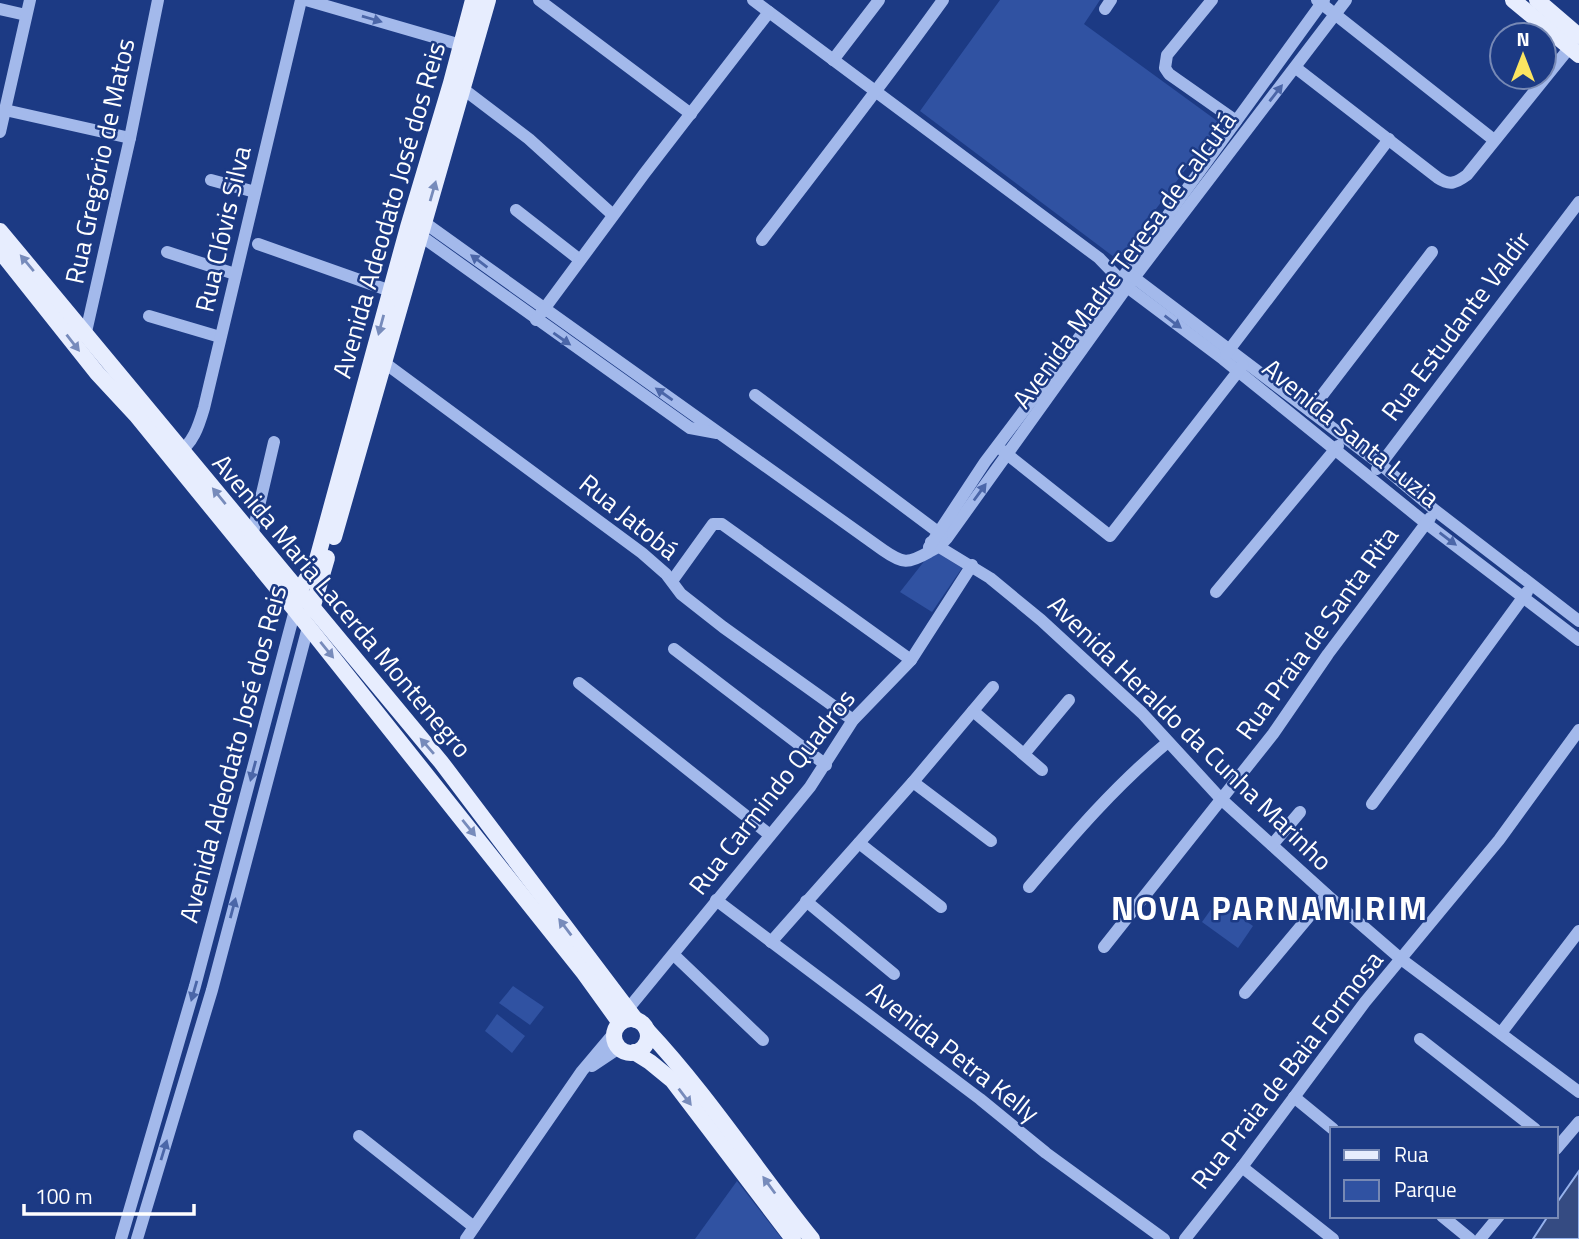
<svg xmlns="http://www.w3.org/2000/svg" width="1579" height="1239" font-family="'Titillium Web',sans-serif">
	<style>
		.green { fill: #3052a2 }
		.water { fill: #354b82; stroke: #96b2ec; stroke-width: 2 }
		.lines { fill: none; stroke-linecap: round; stroke-linejoin: round }
		.minor { stroke: #a3b9eb; stroke-width: 12 }
		.major { stroke: #e7edfe; stroke-width: 16 }
		.oneway { fill: #4b66a8 }
		.oneway2 { fill: #778bbb }
		.labels { text-anchor: middle; stroke-width: 5; stroke-linejoin: round; paint-order: stroke }
		.street-label { font-size: 26px; fill: #fff; stroke: #1c3a84 }
		.district-label { font-size: 33px; font-weight: bold; letter-spacing: 2px; fill: #fff; stroke: #1c3a84 }
	</style>
	<rect width="100%" height="100%" fill="#1c3a84"/>
	<!-- green -->
	<g class="green">
		<polygon points="1000,0 1100,0 1084,24 1220,123 1118,260 920,111"/>
		<polygon points="933,550 962,568 932,612 900,592"/>
		<polygon points="1217,901 1253,926 1238,948 1202,922"/>
		<polygon points="513,986 544,1007 530,1025 499,1003"/>
		<polygon points="497,1014 525,1036 512,1053 485,1031"/>
		<polygon points="737,1181 782,1239 695,1239"/>
	</g>
	<!-- water -->
	<polygon class="water" points="1579,1171 1579,1239 1533,1239 1548,1216 1556,1216 1556,1204"/>
	<g class="lines">
		<!-- minor -->
		<g class="minor">
			<polyline points="306,0 461,45"/>
			<polyline points="539,0 691,114"/>
			<polyline points="753,0 1099,258 1127,287 1223,359 1427,524 1579,640"/>
			<polyline points="1212,0 1167,55 1165,68 1169,74 1236,121"/>
			<polyline points="1317,0 1494,140"/>
			<polyline points="0,9 26,15"/>
			<polyline points="1105,9 1111,0"/>
			<polyline points="833,60 879,0"/>
			<path d="M1296 68 1438 178C1450 186 1456 183 1467 175L1575 41"/>
			<polyline points="458,85 529,139 613,215"/>
			<polyline points="5,110 130,138"/>
			<polyline points="0,132 30,0"/>
			<polyline points="211,180 255,192"/>
			<polyline points="516,210 580,260"/>
			<path d="M418 218 883 550C903 564 908 564 929 552 937 548 941 545 947 538L1127 287 1346 0"/>
			<polyline points="414,231 690,428 717,433"/>
			<path d="M762 240C823 160 885 81 943 0"/>
			<polyline points="258,244 399,294"/>
			<polyline points="167,252 235,274"/>
			<polyline points="1128,273 1380,464 1436,511 1579,621"/>
			<polyline points="149,316 220,337"/>
			<polyline points="536,320 644,174 769,12"/>
			<polyline points="86,332 130,138 158,0"/>
			<polyline points="1226,354 1389,139"/>
			<polyline points="378,358 642,553 666,574 681,594 723,627 853,720"/>
			<polyline points="755,395 942,535"/>
			<polyline points="1310,411 1432,252"/>
			<polyline points="1003,451 1110,536 1243,365"/>
			<path d="M176 454C193 445 199 425 204 408L301 0"/>
			<polyline points="1377,469 1579,202"/>
			<polyline points="252,536 274,442"/>
			<polyline points="931,542 990,578 1041,620 1142,713 1221,799 1327,895 1401,959 1579,1092"/>
			<polyline points="929,547 985,462 1078,339 1324,0"/>
			<polyline points="672,581 713,524 722,524 911,660"/>
			<polyline points="1216,592 1338,446"/>
			<polyline points="674,649 826,765"/>
			<polyline points="579,683 770,835"/>
			<polyline points="973,711 1042,770"/>
			<polyline points="1024,754 1069,700"/>
			<polyline points="913,782 991,841"/>
			<polyline points="1372,804 1527,592"/>
			<polyline points="859,843 941,907"/>
			<polyline points="1272,845 1300,812"/>
			<path d="M1029 887C1073 835 1116 785 1168 742"/>
			<polyline points="716,900 980,1099 1046,1153 1164,1239"/>
			<polyline points="806,901 894,974"/>
			<polyline points="771,942 913,782 993,687"/>
			<polyline points="1104,947 1273,734 1328,654 1430,518"/>
			<polyline points="674,955 763,1040"/>
			<polyline points="1245,993 1327,895"/>
			<polyline points="628,1009 810,787 853,720 911,660 972,565"/>
			<polyline points="1501,1033 1579,931"/>
			<polyline points="1420,1039 1535,1129"/>
			<polyline points="592,1066 619,1048"/>
			<polyline points="1294,1097 1333,1129"/>
			<polyline points="359,1136 474,1227"/>
			<polyline points="1556,1149 1579,1122"/>
			<polyline points="1242,1167 1333,1239"/>
			<polyline points="1442,1216 1470,1239"/>
			<polyline points="121,1239 195,986 295,610"/>
			<polyline points="137,1239 212,990 308,627"/>
			<polyline points="466,1239 582,1071 614,1033"/>
			<polyline points="1185,1239 1242,1167 1365,1002 1499,840 1579,730"/>
			<polyline points="1480,1239 1499,1216"/>
		</g>
		<!-- major -->
		<g class="major">
			<polyline points="1513,0 1579,55"/>
			<polyline points="1537,0 1579,36"/>
			<polyline points="0,231 441,762 636,1020"/>
			<polyline points="0,251 97,373 136,415 295,610 584,973 620,1023"/>
			<polyline points="334,537 488,0"/>
			<polyline points="297,601 298,593 316,563 408,227 451,83 473,0"/>
			<polyline points="312,609 327,558"/>
			<circle cx="631" cy="1036" r="17"/>
			<path d="M647 1030C708 1095 756 1170 812 1239"/>
			<polyline points="634,1052 650,1062 672,1080 793,1239"/>
		</g>
	</g>
	<!-- one-way arrows -->
	<defs><path id="oneway-solid" d="M-6-.8H1V-3.2L6.5 0L1 3.2V.8H-6Z" transform="scale(1.75)"/></defs>
	<g class="oneway">
		<use href="#oneway-solid" transform="translate(372 19) rotate(16)"/>
		<use href="#oneway-solid" transform="translate(1276 93) rotate(-52)"/>
		<use href="#oneway-solid" transform="translate(479 261) rotate(-143)"/>
		<use href="#oneway-solid" transform="translate(1173 322) rotate(37)"/>
		<use href="#oneway-solid" transform="translate(562 339) rotate(35)"/>
		<use href="#oneway-solid" transform="translate(664 394) rotate(-145)"/>
		<use href="#oneway-solid" transform="translate(980 492) rotate(-54)"/>
		<use href="#oneway-solid" transform="translate(1448 539) rotate(37)"/>
		<use href="#oneway-solid" transform="translate(253 771) rotate(105)"/>
		<use href="#oneway-solid" transform="translate(233 908) rotate(-75)"/>
		<use href="#oneway-solid" transform="translate(194 991) rotate(106)"/>
		<use href="#oneway-solid" transform="translate(164 1150) rotate(-73)"/>
	</g>
	<g class="oneway2">
		<use href="#oneway-solid" transform="translate(433 191) rotate(-74)"/>
		<use href="#oneway-solid" transform="translate(27 263) rotate(-130)"/>
		<use href="#oneway-solid" transform="translate(381 325) rotate(105)"/>
		<use href="#oneway-solid" transform="translate(73 343) rotate(52)"/>
		<use href="#oneway-solid" transform="translate(219 496) rotate(-129)"/>
		<use href="#oneway-solid" transform="translate(327 650) rotate(51)"/>
		<use href="#oneway-solid" transform="translate(427 746) rotate(-131)"/>
		<use href="#oneway-solid" transform="translate(469 828) rotate(51)"/>
		<use href="#oneway-solid" transform="translate(565 927) rotate(-127)"/>
		<use href="#oneway-solid" transform="translate(685 1097) rotate(53)"/>
		<use href="#oneway-solid" transform="translate(769 1185) rotate(-126)"/>
	</g>
	<g class="labels">
		<!-- street labels -->
		<g class="street-label">
			<text transform="translate(100 161) rotate(-78)" y="9">Rua Gregório de Matos</text>
			<text transform="translate(389 210) rotate(-74)" y="9">Avenida Adeodato José dos Reis</text>
			<text transform="translate(223 229) rotate(-77)" y="9">Rua Clóvis Silva</text>
			<text transform="translate(1124 260) rotate(-54)" y="9">Avenida Madre Teresa de Calcutá</text>
			<text transform="translate(1456 326) rotate(-53)" y="9">Rua Estudante Valdir</text>
			<text transform="translate(1351 433) rotate(39)" y="9">Avenida Santa Luzia</text>
			<text transform="translate(629 517) rotate(39)" y="9">Rua Jatobá</text>
			<text transform="translate(342 606) rotate(50)" y="9">Avenida Maria Lacerda Montenegro</text>
			<text transform="translate(1317 633) rotate(-54)" y="9">Rua Praia de Santa Rita</text>
			<text transform="translate(1190 733) rotate(44)" y="9">Avenida Heraldo da Cunha Marinho</text>
			<text transform="translate(233 754) rotate(-75)" y="9">Avenida Adeodato José dos Reis</text>
			<text transform="translate(772 792) rotate(-52)" y="9">Rua Carmindo Quadros</text>
			<text transform="translate(953 1052) rotate(38)" y="9">Avenida Petra Kelly</text>
			<text transform="translate(1287 1070) rotate(-52)" y="9">Rua Praia de Baia Formosa</text>
		</g>
		<!-- district labels -->
		<g class="district-label">
			<text x="1270" y="920">NOVA PARNAMIRIM</text>
		</g>
	</g>
	<!-- legend -->
	<rect x="1330" y="1127" width="228" height="91" fill="#1c3a84" stroke="#7789b5" stroke-width="2"/>
	<rect x="1344" y="1150" width="35" height="10" fill="#e7edfe" stroke="#7789b5" stroke-width="2"/>
	<text x="1394" y="1162" font-size="21" fill="#ffffff">Rua</text>
	<rect x="1344" y="1180" width="35" height="21" fill="#3052a2" stroke="#7789b5" stroke-width="2"/>
	<text x="1394" y="1197" font-size="21" fill="#ffffff">Parque</text>
	<!-- north arrow -->
	<g transform="translate(1523 56)"><circle r="33" fill="#1c3a84" stroke="#7789b5" stroke-width="2"/>
	<path d="M0-5L12 26L0 18L-12 26Z" fill="#fbe561"/>
	<text y="-10" font-size="19" font-weight="bold" text-anchor="middle" fill="#ffffff">N</text>
	</g>
	<!-- scale -->
	<path d="M24 1204v10h170v-10" fill="none" stroke="#ffffff" stroke-width="3.5"/>
	<text x="35" y="1204" font-size="21" fill="#ffffff" stroke="#1c3a84" stroke-width="5" paint-order="stroke">100 m</text>
</svg>
